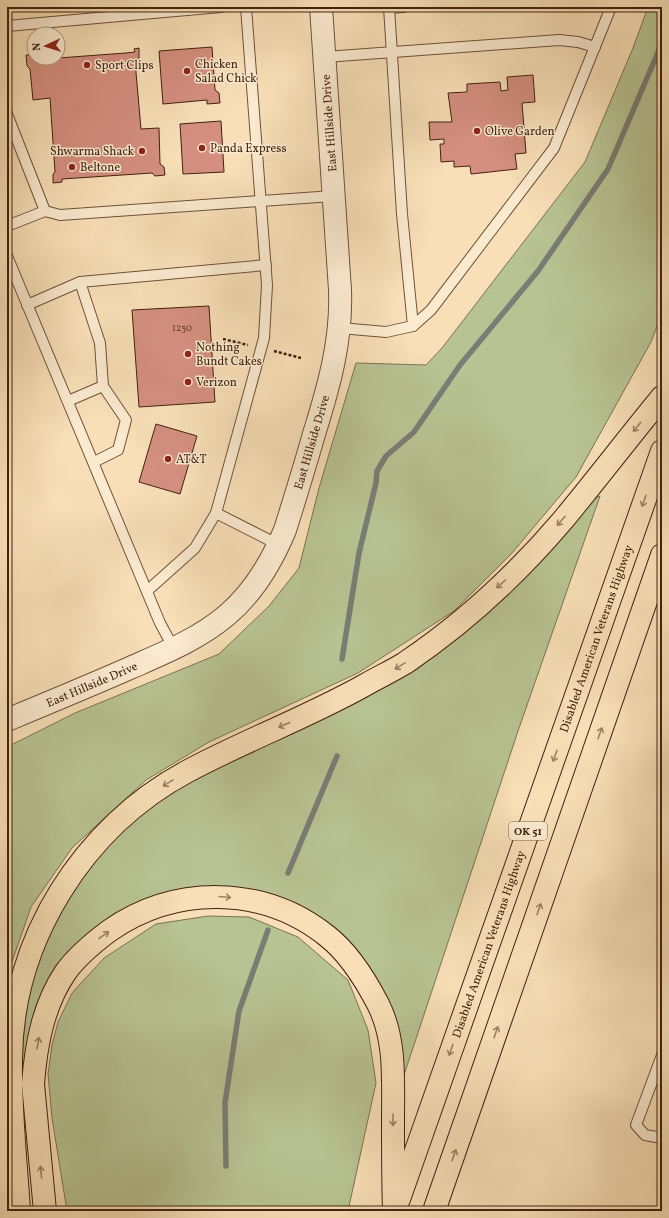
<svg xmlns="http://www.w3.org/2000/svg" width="669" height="1218" font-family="Vollkorn,serif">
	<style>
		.green { fill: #b8c393; stroke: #7d7251 }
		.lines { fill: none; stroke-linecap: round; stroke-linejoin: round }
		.stream { stroke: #7a7d74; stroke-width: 5.5 }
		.building { fill: #d48f80; stroke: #42220f }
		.service-casing { stroke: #705139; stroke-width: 12 }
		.tertiary-casing { stroke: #705139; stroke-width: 24 }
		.motorway-casing { stroke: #42220f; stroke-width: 24 }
		.path { stroke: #42220f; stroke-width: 2.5; stroke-dasharray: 3 2; stroke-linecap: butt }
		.service { stroke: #faead0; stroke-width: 10 }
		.tertiary { stroke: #faead0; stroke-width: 22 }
		.motorway { stroke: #f8dfb7; stroke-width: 22 }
		.oneway { stroke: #9d8063 }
		.poi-dot { fill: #8f2418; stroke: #faead0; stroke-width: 1.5 }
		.labels { text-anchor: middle; stroke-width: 3; stroke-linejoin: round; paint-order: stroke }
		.number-label { font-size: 10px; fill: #663d2b }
		.shield { fill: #faead0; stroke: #795e49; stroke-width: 1 }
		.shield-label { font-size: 11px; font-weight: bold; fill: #42220f }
		.poi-label { font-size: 12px; fill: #42220f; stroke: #faead0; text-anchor: start }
		.street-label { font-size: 12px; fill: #42220f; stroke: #faead0 }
	</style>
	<rect width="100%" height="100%" fill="#f8dfb7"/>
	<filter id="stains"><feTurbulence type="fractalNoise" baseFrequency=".005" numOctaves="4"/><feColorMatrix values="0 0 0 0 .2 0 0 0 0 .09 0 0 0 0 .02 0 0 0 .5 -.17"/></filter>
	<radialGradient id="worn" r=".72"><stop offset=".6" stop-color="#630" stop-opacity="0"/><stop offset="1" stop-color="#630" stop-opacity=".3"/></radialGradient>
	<!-- green -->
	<g class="green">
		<polygon points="648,7 662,7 662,313 651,342 576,477 512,553 454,611 358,673 209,742 146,780 72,848 31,907 7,976 7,747 75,713 219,654 269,606 299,568 319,488 356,363 426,365 442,348 585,162 633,48"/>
		<polygon points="600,496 518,731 402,1081 382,993 263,894 108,919 32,1027 26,1051 23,1077 19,1077 19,1051 31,978 66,897 112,837 173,788 321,718 418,669 514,587 593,499"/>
		<polygon points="208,916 249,917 298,937 348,980 368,1030 376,1083 348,1211 67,1211 52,1118 48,1074 52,1045 58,1022 72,993 104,958 156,924"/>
	</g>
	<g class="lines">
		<!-- stream -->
		<g class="stream">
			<polyline points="342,659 359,553 376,483 377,471 386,456 414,432 460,365 538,271 608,169 662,43"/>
			<polyline points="288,873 337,756"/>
			<polyline points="226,1166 225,1103 239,1011 268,930"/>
		</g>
	</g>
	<!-- building -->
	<g class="building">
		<polygon points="212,47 215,90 219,93 220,103 207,104 207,100 163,104 159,51"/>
		<polygon points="139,48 139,58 136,59 135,61 141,129 159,128 160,164 164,167 165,175 155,176 152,173 62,179 62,182 53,183 53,174 55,172 50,98 33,100 30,69 27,66 26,55 34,55 34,58 39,59 58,58 126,53 135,52 134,49"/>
		<polygon points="533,75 535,102 522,103 526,153 515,154 517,169 471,174 470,166 454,167 454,161 441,162 440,144 444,144 444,139 430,140 429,122 452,122 448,93 467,92 467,84 500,82 501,91 508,90 507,77"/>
		<polygon points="221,121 224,172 183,174 180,124"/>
		<polygon points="209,306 215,402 139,407 132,310"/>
		<polygon points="156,424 197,436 180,494 139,482"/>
	</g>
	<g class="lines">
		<defs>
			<g id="service">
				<polyline points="389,7 402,214 413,326"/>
				<polyline points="389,8 403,7"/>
				<polyline points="7,26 221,7"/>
				<polyline points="325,57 559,40 578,42 595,47"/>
				<polyline points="7,114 45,211 7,226"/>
				<polyline points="45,211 60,215 333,196"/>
				<polyline points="7,256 160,623 174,649"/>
				<polyline points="27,305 80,282 266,265"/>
				<polyline points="340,328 386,332 413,326 431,310 554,148 611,7"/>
				<polyline points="68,401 103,386 100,343 80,282"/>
				<polyline points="94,462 118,450 126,420 103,386"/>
				<polyline points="216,513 279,545"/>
				<polyline points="147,591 195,548 216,513 264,338 267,285 246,7"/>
				<polyline points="662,1055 636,1125 645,1135 662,1138"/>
			</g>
			<g id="tertiary">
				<path id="s1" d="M7 720C48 703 89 686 130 668 164 653 199 639 227 615 253 593 272 561 285 530 295 498 305 466 314 434 329 386 342 340 340 290L321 7"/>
			</g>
			<g id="motorway">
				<path id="s2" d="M399 1199 662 451"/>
				<path d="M19 1211C16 1161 10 1110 11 1059 12 940 83 827 188 771 246 740 308 717 365 685 379 677 392 671 405 663 463 624 518 573 563 520 597 479 629 437 662 397"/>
				<path d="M45 1211 33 1084C36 1045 43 1006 65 973 76 957 93 943 109 931 175 885 263 885 327 936 349 953 365 979 378 1004 396 1039 393 1080 393 1119 393 1149 393 1180 394 1211"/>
				<polyline points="434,1211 662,555"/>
			</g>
		</defs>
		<!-- service casing -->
		<use href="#service" class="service-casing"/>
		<!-- tertiary casing -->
		<use href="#tertiary" class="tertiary-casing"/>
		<!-- motorway casing -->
		<use href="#motorway" class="motorway-casing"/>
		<!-- path -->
		<g class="path">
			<polyline points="223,339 248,345"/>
			<polyline points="274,351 301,358"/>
		</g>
		<!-- service -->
		<use href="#service" class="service"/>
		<!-- tertiary -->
		<use href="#tertiary" class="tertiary"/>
		<!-- motorway -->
		<use href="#motorway" class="motorway"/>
	</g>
	<!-- one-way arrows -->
	<defs><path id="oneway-shaft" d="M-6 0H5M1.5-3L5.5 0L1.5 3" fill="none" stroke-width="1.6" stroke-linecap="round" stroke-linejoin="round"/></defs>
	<g class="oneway">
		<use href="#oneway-shaft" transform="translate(637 427) rotate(129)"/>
		<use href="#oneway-shaft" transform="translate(644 501) rotate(109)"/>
		<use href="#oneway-shaft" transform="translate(561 521) rotate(131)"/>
		<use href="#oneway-shaft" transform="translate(501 584) rotate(138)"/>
		<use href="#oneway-shaft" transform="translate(400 666) rotate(149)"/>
		<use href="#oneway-shaft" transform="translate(284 725) rotate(156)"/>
		<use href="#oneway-shaft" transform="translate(600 733) rotate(-71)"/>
		<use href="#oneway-shaft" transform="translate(555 756) rotate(109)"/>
		<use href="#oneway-shaft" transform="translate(168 783) rotate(148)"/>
		<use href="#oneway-shaft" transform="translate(225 897) rotate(5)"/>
		<use href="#oneway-shaft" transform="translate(539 909) rotate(-71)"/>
		<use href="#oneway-shaft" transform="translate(104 935) rotate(-35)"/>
		<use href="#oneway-shaft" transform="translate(496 1032) rotate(-71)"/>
		<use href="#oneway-shaft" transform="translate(38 1043) rotate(-80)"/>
		<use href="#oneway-shaft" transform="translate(451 1050) rotate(109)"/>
		<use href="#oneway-shaft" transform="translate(393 1120) rotate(90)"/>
		<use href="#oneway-shaft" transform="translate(454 1155) rotate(-71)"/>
		<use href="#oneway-shaft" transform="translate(41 1172) rotate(-96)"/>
	</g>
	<!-- markers -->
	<g class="poi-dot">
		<circle cx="87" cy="65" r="4"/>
		<circle cx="187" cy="71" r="4"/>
		<circle cx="477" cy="131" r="4"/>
		<circle cx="202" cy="148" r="4"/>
		<circle cx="142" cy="151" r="4"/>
		<circle cx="72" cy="167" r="4"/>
		<circle cx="188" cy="354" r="4"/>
		<circle cx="188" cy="382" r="4"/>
		<circle cx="168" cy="459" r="4"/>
	</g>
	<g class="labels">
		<!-- number labels -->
		<g class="number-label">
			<text x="182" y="331">1230</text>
		</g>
		<!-- shield labels -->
		<rect class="shield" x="509" y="822" width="38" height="18" rx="3"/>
		<g class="shield-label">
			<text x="528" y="835">OK 51</text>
		</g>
		<!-- poi labels -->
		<g class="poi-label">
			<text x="195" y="68">Chicken<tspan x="195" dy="14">Salad Chick</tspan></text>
			<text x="95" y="69">Sport Clips</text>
			<text x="485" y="135">Olive Garden</text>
			<text x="210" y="152">Panda Express</text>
			<text x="134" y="155" text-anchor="end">Shwarma Shack</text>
			<text x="80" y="171">Beltone</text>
			<text x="196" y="351">Nothing<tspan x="196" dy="14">Bundt Cakes</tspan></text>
			<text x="196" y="386">Verizon</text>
			<text x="176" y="463">AT&amp;T</text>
		</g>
		<!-- street labels -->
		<g class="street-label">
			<text transform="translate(329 123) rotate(-94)" y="4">East Hillside Drive</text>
			<text dy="4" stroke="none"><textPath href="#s1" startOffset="440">East Hillside Drive</textPath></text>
			<text dy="4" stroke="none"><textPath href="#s2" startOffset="594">Disabled American Veterans Highway</textPath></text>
			<text dy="4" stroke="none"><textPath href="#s1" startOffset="92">East Hillside Drive</textPath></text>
			<text dy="4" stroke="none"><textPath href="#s2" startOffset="270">Disabled American Veterans Highway</textPath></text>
		</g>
	</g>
	<!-- margin -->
	<rect width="669" height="1218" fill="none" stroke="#f8dfb7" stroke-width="24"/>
	<rect x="8" y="8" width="653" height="1202" fill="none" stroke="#42220f" stroke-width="2"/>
	<rect x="12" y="12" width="645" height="1194" fill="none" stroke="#42220f"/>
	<!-- north arrow -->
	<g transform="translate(46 46) rotate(266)"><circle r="19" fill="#faead0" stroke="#b09a83"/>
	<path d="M0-3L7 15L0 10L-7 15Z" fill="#8f2418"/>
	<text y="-6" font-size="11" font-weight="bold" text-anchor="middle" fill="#42220f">N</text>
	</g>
	<rect width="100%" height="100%" filter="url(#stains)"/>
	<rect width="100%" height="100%" fill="url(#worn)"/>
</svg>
